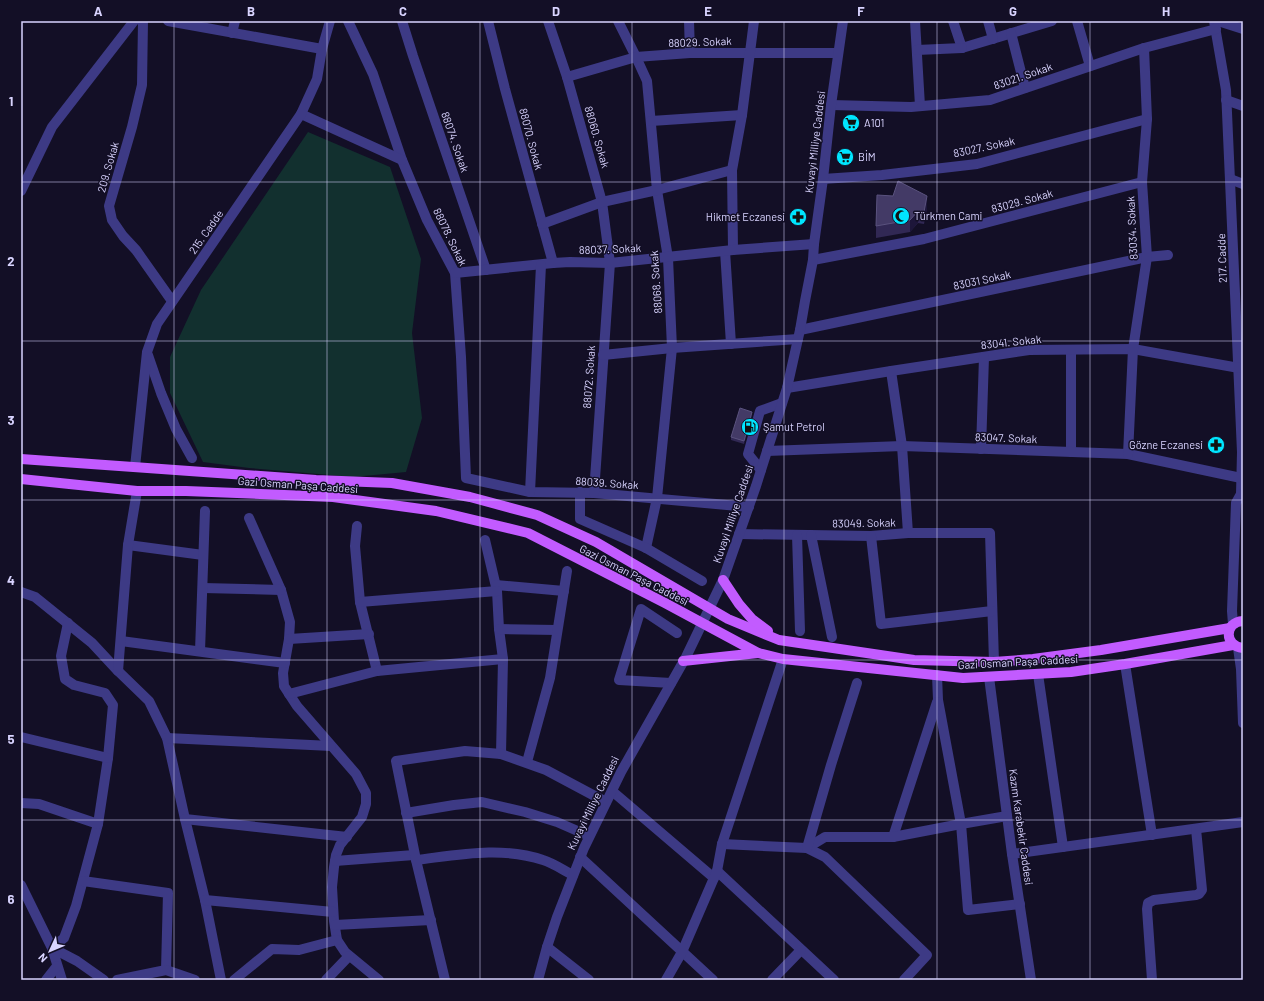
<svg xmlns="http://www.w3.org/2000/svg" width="1264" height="1001" font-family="Barlow,sans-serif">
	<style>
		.green { fill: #12302f }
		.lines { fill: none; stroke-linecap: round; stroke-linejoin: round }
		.minor { stroke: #3d3a85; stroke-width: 10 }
		.major { stroke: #c25bff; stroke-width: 10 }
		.wall { fill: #312854 }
		.shaded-wall { fill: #1d163a }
		.building { fill: #433a66; stroke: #5a527e }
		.grid { fill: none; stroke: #d9d4ff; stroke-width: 1; stroke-opacity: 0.55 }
		.labels { text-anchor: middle; stroke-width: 3; stroke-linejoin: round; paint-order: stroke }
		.street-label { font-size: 11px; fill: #d9d4ff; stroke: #130f26 }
		.poi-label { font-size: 11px; fill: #d9d4ff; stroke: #130f26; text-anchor: start }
		.neatline { fill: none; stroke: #d9d4ff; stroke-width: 1.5 }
		.grid-label { font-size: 13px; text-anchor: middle; font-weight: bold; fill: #d9d4ff }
	</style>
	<rect width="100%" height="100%" fill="#130f26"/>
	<!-- green -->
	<polygon class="green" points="308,132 390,167 421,259 412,333 422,418 406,472 353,477 249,468 203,462 170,393 170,357 201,290"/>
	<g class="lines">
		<!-- minor -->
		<g class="minor">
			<polyline points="143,21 142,85 132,127 109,206 112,220 123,236 136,250 172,301"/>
			<polyline points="168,21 322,49"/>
			<polyline points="348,21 373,74 402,160 427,220 455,273 461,357 466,478 530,492 594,493 749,507"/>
			<polyline points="402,21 413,56 486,270"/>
			<polyline points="488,21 505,89 553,263"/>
			<polyline points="548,21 567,77 602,202 610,263 594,493"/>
			<polyline points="618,21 636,57 647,81 657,190 668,258 672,348 657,498 646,548"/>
			<polyline points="689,21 690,53"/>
			<polyline points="915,21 920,106"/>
			<polyline points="953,21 962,48 1052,21"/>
			<polyline points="988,21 993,39"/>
			<polyline points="1077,21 1090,66"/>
			<polyline points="1214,21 1226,90 1242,452 1241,494 1243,498"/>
			<polyline points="1218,21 1243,29"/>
			<polyline points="232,33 235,21"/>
			<polyline points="1011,33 1025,88"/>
			<polyline points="917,50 962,48"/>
			<polyline points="567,77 636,57 690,53 838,53"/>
			<polyline points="1226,100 1243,106"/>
			<polyline points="831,105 911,107 990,100 1144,48 1216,29"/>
			<polyline points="301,114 402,160"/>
			<polyline points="651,121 742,115"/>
			<polyline points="823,179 882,175 977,164 1147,119"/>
			<polyline points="1230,179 1243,184"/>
			<polyline points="21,191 52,127 134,21"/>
			<polyline points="542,224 602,202 657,190 732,170"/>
			<polyline points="733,250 732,170 742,115 754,21"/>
			<polyline points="725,251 731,344"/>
			<polyline points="813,260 924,239 1142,182"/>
			<polyline points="455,273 553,263 570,262 610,263 733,250 814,244"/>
			<polyline points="800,330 1147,257 1168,255"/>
			<polyline points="1071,350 1071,452"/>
			<polyline points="148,355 161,393 176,429 192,458"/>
			<polyline points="603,355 672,348 798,339"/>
			<polyline points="891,371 902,446 908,533"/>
			<polyline points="787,388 891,371 1029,350 1133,349 1239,368"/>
			<polyline points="981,449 984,357"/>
			<polyline points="767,451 902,446 1128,454 1241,478"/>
			<polyline points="1128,454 1133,349 1147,257 1142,182 1147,119 1144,48"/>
			<polyline points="135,467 147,352 157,324 301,114 317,79 322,49 330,21"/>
			<polyline points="761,470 748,454 760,411 782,403"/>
			<polyline points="530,492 541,265"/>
			<polyline points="580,492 580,519 646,548 702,581"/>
			<polyline points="249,518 281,590 290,622 289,639 283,673 284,686 297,706 356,774 366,793 366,804 362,817 340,845 336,855 334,867 332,887 334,921 337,940 345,952 379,980"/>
			<polyline points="357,526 355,546 360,602 377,671"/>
			<polyline points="739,534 871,536 908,533 990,533 994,662"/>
			<polyline points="797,535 800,631"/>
			<polyline points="811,535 832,637"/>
			<polyline points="871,536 881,624 992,611"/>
			<polyline points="485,540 497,591 499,629 503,659 501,754"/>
			<polyline points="128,545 203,555"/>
			<polyline points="496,585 564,591"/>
			<polyline points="203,588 281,590"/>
			<polyline points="21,592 35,597 92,643 118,671 149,701 167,738 185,819 205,900 221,980"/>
			<polyline points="360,602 497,591"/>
			<polyline points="68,623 61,656 65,679 74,685 105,693 113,705 108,758 98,824 76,906 64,938 52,948 77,961 104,980"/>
			<polyline points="1233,624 1232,611 1236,503 1241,494"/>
			<polyline points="499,629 557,630"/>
			<polyline points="289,639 369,634"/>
			<polyline points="121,641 285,663"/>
			<polyline points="1238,648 1241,669 1243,723"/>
			<polyline points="200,651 205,511"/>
			<polyline points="1125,664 1152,835"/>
			<polyline points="118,671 128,545 137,491"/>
			<polyline points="1038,674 1063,847"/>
			<polyline points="937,675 938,700 961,824 968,910 1020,904"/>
			<polyline points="989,677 1012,854 1031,980"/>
			<polyline points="671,683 619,680 641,609 677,633"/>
			<polyline points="289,694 377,671 503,659"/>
			<polyline points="21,737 108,758"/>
			<polyline points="167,738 331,746"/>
			<polyline points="527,762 550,678 567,571"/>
			<polyline points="612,791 714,878"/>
			<polyline points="21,803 39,804 98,824"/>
			<polyline points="406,813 454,805 482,802 525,812 557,822 589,836"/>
			<polyline points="185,819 347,837"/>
			<polyline points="893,837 937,702"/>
			<polyline points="722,844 807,848 825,857 927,955 904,980"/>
			<polyline points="807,848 825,837 893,837 961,824 1007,816"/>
			<polyline points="807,848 831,765 857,683"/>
			<polyline points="1012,854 1243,822"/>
			<polyline points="580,857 713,980"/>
			<path d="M416 860C458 855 501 846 543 860 553 863 563 870 573 875"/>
			<polyline points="335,861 414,855"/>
			<polyline points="717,871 834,980"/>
			<polyline points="83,881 168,893 166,970"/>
			<polyline points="21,885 52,948 62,980"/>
			<polyline points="205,900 333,912"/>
			<polyline points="335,925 431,920"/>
			<polyline points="547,947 589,980"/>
			<polyline points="46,980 57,966"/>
			<polyline points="117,980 166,970 195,980"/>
			<polyline points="234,980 272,949 299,950 337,940"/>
			<polyline points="326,980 349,956"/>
			<polyline points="445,980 416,860 396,761 465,751 501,754 546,770 606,802"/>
			<polyline points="538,980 547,947 557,917 584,848 621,772 686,657 723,580 756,486 787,388 800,330 805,301 813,260 814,244 823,179 831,105 843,21"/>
			<polyline points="666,980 682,952 717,871 722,844 783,659"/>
			<polyline points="772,980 801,950"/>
			<polyline points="1152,980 1147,909 1148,903 1154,900 1196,895 1199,894 1202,890 1196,829"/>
		</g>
		<!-- major -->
		<g class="major">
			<polyline points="21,459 316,480 392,483 470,497 537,515 596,542 728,619 779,640 914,660 994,662 1033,659 1101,650 1230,628"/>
			<polyline points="21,479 137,491 186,491 333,497 436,511 528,533 665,603 758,653 783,659 963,678 1071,672 1125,664 1233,645"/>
			<polyline points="723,580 739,604 752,619 768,631"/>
			<path d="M1243 621C1224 622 1224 646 1243 648"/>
			<polyline points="683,661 758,653"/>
		</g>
	</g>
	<!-- wall -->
	<g class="wall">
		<polygon points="877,195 927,208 924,224 918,223 910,232 876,238 876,226"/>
		<polygon points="752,415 744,444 731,440 731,437"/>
	</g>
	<!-- shaded-wall -->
	<g class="shaded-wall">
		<polygon points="927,196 927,208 924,224 924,212"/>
		<polygon points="918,211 918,223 910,232 910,220"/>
		<polygon points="752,412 752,415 744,444 744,441"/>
	</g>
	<!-- building -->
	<g class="building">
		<polygon points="898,181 927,196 924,212 918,211 910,220 876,226 877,195 893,196"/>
		<polygon points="740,408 752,412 744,441 731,437"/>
	</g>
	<!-- grid -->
	<path class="grid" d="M174 21V980M327 21V980M480 21V980M632 21V980M784 21V980M937 21V980M1090 21V980M21 182H1243M21 341H1243M21 500H1243M21 660H1243M21 820H1243"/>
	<!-- icons -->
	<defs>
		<symbol id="supermarket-disc" viewBox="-11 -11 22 22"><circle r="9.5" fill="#00e5ff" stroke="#130f26"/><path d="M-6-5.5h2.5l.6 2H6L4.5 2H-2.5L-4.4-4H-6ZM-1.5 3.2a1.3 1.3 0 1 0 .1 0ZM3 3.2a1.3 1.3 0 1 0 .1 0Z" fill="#111"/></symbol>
		<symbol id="mosque-disc" viewBox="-11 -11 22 22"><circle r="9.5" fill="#00e5ff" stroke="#130f26"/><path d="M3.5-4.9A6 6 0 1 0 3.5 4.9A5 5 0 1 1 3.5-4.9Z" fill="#111"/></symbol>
		<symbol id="pharmacy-disc" viewBox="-11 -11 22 22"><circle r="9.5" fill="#00e5ff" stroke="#130f26"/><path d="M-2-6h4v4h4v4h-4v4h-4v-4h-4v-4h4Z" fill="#111"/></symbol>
		<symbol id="fuel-disc" viewBox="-11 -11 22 22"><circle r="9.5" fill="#00e5ff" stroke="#130f26"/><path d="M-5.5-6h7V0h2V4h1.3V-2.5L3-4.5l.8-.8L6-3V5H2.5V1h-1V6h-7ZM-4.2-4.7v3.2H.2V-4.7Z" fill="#111"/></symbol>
	</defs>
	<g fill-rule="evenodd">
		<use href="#supermarket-disc" x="841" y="113" width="20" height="20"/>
		<use href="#supermarket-disc" x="835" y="147" width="20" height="20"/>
		<use href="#mosque-disc" x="891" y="206" width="20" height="20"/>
		<use href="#pharmacy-disc" x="788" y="207" width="20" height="20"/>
		<use href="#fuel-disc" x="740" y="417" width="20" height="20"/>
		<use href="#pharmacy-disc" x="1206" y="435" width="20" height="20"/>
	</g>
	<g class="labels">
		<!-- street labels -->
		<g class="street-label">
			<text transform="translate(700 42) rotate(-2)" y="4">88029. Sokak</text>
			<text transform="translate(1023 76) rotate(-19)" y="4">83021. Sokak</text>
			<text transform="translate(597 137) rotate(74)" y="4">88060. Sokak</text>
			<text transform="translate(531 139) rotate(75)" y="4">88070. Sokak</text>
			<text transform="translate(455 142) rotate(71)" y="4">88074. Sokak</text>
			<text transform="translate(815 142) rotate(-83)" y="4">Kuvayi Milliye Caddesi</text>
			<text transform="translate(984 147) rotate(-12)" y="4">83027. Sokak</text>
			<text transform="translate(108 167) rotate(-74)" y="4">209. Sokak</text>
			<text transform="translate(1022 201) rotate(-15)" y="4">83029. Sokak</text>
			<text transform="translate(1132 228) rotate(-93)" y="4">83034. Sokak</text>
			<text transform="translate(206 232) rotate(-55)" y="4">215. Cadde</text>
			<text transform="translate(450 237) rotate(64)" y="4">88078. Sokak</text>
			<text transform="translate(610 249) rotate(-2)" y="4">88037. Sokak</text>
			<text transform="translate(1222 258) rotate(-92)" y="4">217. Cadde</text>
			<text transform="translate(982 280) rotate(-12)" y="4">83031 Sokak</text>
			<text transform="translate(656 282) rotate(-94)" y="4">88068. Sokak</text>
			<text transform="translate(1011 342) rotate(-6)" y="4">83041. Sokak</text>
			<text transform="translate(589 377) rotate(-86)" y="4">88072. Sokak</text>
			<text transform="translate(1006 438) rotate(2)" y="4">83047. Sokak</text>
			<text transform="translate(607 483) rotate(4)" y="4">88039. Sokak</text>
			<text transform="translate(298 485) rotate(4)" y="4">Gazi Osman Paşa Caddesi</text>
			<text transform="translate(733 514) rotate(-71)" y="4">Kuvayi Milliye Caddesi</text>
			<text transform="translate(864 523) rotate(-1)" y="4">83049. Sokak</text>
			<text transform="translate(634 575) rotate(27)" y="4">Gazi Osman Paşa Caddesi</text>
			<text transform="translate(1018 662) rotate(-3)" y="4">Gazi Osman Paşa Caddesi</text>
			<text transform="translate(593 803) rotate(-64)" y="4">Kuvayi Milliye Caddesi</text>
			<text transform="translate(1021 827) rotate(82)" y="4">Kazım Karabekir Caddesi</text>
		</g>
		<!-- poi labels -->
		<g class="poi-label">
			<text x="864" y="127">A101</text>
			<text x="858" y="161">BİM</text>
			<text x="914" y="220">Türkmen Cami</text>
			<text x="785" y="221" text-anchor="end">Hikmet Eczanesi</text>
			<text x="763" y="431">Şamut Petrol</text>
			<text x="1203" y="449" text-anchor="end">Gözne Eczanesi</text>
		</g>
	</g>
	<!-- border -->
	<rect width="1264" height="1001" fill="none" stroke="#130f26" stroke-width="44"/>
	<!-- north arrow -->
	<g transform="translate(50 951) rotate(226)" stroke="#130f26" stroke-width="3" paint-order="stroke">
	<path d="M0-3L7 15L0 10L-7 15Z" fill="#d9d4ff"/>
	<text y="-6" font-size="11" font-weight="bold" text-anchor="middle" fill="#d9d4ff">N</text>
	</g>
	<rect x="22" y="22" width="1220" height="957" class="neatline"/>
	<g class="grid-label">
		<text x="98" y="16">A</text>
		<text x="251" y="16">B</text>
		<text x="403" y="16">C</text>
		<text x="556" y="16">D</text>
		<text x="708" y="16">E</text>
		<text x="861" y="16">F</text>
		<text x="1013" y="16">G</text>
		<text x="1166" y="16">H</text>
		<text x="11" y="106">1</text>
		<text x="11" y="266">2</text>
		<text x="11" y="425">3</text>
		<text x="11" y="585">4</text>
		<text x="11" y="744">5</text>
		<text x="11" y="904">6</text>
	</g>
</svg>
